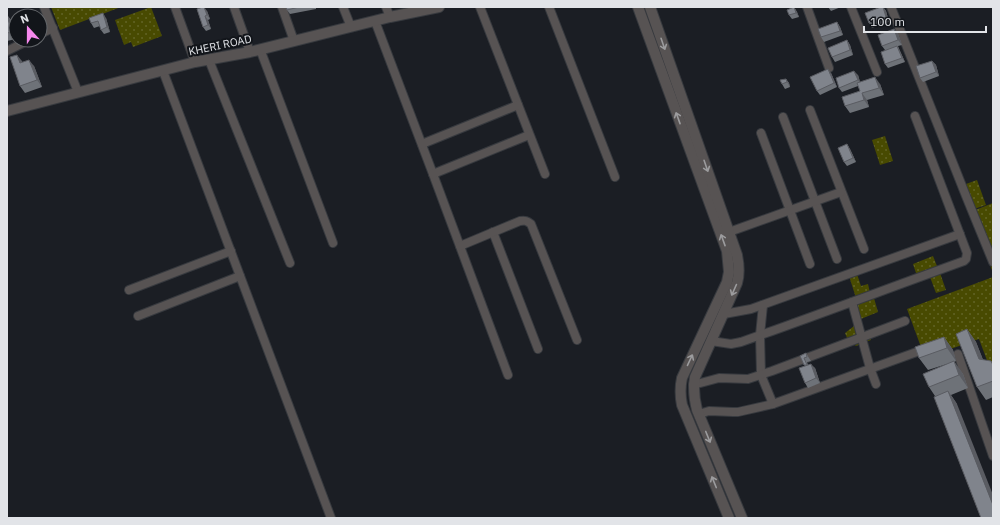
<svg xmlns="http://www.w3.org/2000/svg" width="1000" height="525" font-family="'IBM Plex Sans',sans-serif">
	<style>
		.green { fill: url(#green-dots) }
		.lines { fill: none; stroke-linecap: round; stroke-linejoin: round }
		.minor-casing { stroke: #373a3f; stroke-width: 10 }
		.tertiary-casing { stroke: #373a3f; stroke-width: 12 }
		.minor { stroke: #575353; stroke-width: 8 }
		.tertiary { stroke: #575353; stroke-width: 10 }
		.wall { fill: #6e7278 }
		.shaded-wall { fill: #5a5c62 }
		.building { fill: #80848c; stroke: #5a5c62 }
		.oneway { stroke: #9c9c9e }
		.labels { text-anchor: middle; stroke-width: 4; stroke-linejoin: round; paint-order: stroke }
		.street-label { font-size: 11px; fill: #e2e4e8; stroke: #12151a }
	</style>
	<defs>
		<pattern id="green-dots" width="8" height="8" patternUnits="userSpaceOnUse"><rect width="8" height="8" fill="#484a01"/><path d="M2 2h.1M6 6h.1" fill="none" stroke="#626426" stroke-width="1.8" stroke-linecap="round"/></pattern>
	</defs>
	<rect width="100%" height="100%" fill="#1b1e24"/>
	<!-- green -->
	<g class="green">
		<polygon points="51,7 121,7 60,30"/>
		<polygon points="151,7 162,36 133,47 131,42 124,45 115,20"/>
		<polygon points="885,136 893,161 880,165 872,140"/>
		<polygon points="977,180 986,205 974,209 966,184"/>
		<polygon points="993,203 993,273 970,212"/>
		<polygon points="933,256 939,271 918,279 913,264"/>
		<polygon points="856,271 861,286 868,284 871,297 857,301 848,273"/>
		<polygon points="940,273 946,290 936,293 930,277"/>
		<polygon points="993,277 993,370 991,371 979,339 925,358 907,309"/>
		<polygon points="874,298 878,312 856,321 859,339 870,335 871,340 856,346 848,340 845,333 854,326 849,307"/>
	</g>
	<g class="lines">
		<defs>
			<g id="minor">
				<polyline points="44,7 78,92"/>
				<polyline points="175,7 195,62"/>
				<polyline points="234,7 250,52"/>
				<polyline points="282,7 294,41"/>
				<polyline points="343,7 351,27"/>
				<polyline points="386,7 390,17"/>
				<polyline points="480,7 545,174"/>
				<polyline points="549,7 615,177"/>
				<polyline points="807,7 829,68"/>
				<polyline points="851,7 877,72"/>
				<polyline points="891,7 966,196 993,262"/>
				<polyline points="375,21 433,174 508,375"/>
				<polyline points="40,34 53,28"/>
				<polyline points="260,49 333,243"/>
				<polyline points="7,51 29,40"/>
				<polyline points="209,60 290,263"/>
				<polyline points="163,71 331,518"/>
				<polyline points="810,110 864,249"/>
				<polyline points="783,117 837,259"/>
				<polyline points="761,133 810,264"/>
				<polyline points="422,144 518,105"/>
				<polyline points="433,174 529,135"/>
				<polyline points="493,232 538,349"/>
				<polyline points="729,232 841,192"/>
				<path d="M460 246 520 221C525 220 527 221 531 224L577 340"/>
				<polyline points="129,290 231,251"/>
				<polyline points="852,302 870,368 876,384"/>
				<polyline points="763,305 760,335 761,375 773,404"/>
				<polyline points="724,314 751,309 960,234"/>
				<polyline points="138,316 240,276"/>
				<path d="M711 341 731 344 741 342C815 316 889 288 964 261L966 259 967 253 915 116"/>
				<polyline points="958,354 993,456"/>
				<polyline points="693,385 719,378 748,379 772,371 905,321"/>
				<polyline points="699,414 709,411 733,412 738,412 773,404 925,349"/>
			</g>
			<g id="tertiary">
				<path d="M638 7 727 251 729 272 727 282 682 378C680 387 680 395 682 405L729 518"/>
				<path d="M650 7 737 255C739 265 740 273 737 283L695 377C693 388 694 398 697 410L742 518"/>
				<polyline points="7,111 195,62 250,52 390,17 439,7"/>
			</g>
		</defs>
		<!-- minor casing -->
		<use href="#minor" class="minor-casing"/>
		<!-- tertiary casing -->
		<use href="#tertiary" class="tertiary-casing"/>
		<!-- minor -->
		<use href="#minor" class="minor"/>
		<!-- tertiary -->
		<use href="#tertiary" class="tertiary"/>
	</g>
	<!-- wall -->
	<g class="wall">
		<polygon points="286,7 316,7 316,9 290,14 287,10"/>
		<polygon points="794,7 797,12 799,17 792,19 789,15"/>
		<polygon points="828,7 841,7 831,11"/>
		<polygon points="883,7 886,11 889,22 872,28 869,23"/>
		<polygon points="197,9 207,11 210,19 208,20 211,29 206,31 203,27"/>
		<polygon points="7,15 11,20 16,38 16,39 7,41"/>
		<polygon points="106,18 110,32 104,34 101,30 100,26 94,28 91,23"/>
		<polygon points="837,22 840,27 843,35 824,42 821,37"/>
		<polygon points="894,29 898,34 902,45 898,46 900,51 905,62 888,68 885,64 885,50 882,46"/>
		<polygon points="847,40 850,45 853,55 835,62 832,57"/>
		<polygon points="22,61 22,62 34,66 42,87 25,93 20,86"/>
		<polygon points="932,61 936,65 939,76 923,82 920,78"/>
		<polygon points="831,73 837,87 820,95 817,91"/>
		<polygon points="858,75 860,82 880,84 884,95 867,100 869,107 850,113 845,106 860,91 858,86 842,92 839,88"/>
		<polygon points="786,79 789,83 790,87 785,89 782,84"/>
		<polygon points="847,144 850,149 856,162 847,166 844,162"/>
		<polygon points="967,329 976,342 983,360 993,363 993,397 986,400 977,387"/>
		<polygon points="944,337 953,350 956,361 954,362 963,374 968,388 951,395 957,404 935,396 929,387 947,364 928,370 919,358"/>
		<polygon points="806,353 809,358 811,361 807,362 808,365 815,368 820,383 808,388 805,383 805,366 800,356"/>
	</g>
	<!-- shaded-wall -->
	<g class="shaded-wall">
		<polygon points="204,7 207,11 210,19 207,15"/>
		<polygon points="794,7 797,12 799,17 796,13"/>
		<polygon points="883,7 886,11 889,22 886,17"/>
		<polygon points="103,13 106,18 110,32 107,27"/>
		<polygon points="7,15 11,20 16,38 12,32"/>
		<polygon points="205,16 208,20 211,29 208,25"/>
		<polygon points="837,22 840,27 843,35 840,31"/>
		<polygon points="894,29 898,34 902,45 898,40"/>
		<polygon points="847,40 850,45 853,55 850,50"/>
		<polygon points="897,46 900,51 905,62 902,58"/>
		<polygon points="17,55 22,61 25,70 20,63"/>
		<polygon points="29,60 34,66 42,87 37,80"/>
		<polygon points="932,61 936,65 939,76 936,72"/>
		<polygon points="828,69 831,73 837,87 834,83"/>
		<polygon points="854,71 858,75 861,85 858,80"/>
		<polygon points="875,77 880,84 884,95 879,88"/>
		<polygon points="786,79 789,83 790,87 787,82"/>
		<polygon points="862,93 867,100 869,107 864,100"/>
		<polygon points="847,144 850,149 856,162 853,158"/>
		<polygon points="967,329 976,342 988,372 979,359"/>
		<polygon points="944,337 953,350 956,361 947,348"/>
		<polygon points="954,361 963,374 968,388 959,375"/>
		<polygon points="811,364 815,368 820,383 816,378"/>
		<polygon points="948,391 957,404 993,495 993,505"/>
	</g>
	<!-- building -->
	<g class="building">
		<polygon points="203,7 204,7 207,15 205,16 208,25 203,27 197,9"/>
		<polygon points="286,7 299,7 287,10"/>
		<polygon points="794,7 796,13 789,15 787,10"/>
		<polygon points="881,7 883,7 886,17 869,23 865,13"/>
		<polygon points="103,13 107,27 101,30 98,21 91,23 89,18"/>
		<polygon points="7,16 12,32 7,33"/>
		<polygon points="837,22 840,31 821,37 818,29"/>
		<polygon points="894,29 898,40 882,46 878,35"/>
		<polygon points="847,40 850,50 832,57 828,48"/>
		<polygon points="897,46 902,58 885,64 881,52"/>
		<polygon points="17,55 20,63 29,60 37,80 20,86 10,57"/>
		<polygon points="932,61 936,72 920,78 916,66"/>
		<polygon points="828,69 834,83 817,91 810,77"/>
		<polygon points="854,71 858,80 839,88 836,78"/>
		<polygon points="875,77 879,88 862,93 864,100 845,106 842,97 860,91 857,83"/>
		<polygon points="786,79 787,82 782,84 780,80"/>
		<polygon points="847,144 853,158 844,162 838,148"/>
		<polygon points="967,329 979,359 991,361 993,365 993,381 977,387 956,334"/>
		<polygon points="944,337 947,348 919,358 915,347"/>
		<polygon points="806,353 807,357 804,358 807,365 804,365 800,356"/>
		<polygon points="954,361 959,375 929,387 923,374"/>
		<polygon points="811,364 816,378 805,383 799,368"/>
		<polygon points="948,391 993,505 993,518 981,518 934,397"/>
	</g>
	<!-- one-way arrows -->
	<defs><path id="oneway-shaft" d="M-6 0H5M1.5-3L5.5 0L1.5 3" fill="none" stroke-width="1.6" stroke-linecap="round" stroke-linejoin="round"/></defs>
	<g class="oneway">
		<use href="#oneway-shaft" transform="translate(663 44) rotate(71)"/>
		<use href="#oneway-shaft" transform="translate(678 118) rotate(-110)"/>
		<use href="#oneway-shaft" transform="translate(706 166) rotate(71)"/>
		<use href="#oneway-shaft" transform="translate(723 240) rotate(-110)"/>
		<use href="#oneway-shaft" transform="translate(734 290) rotate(114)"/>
		<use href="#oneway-shaft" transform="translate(690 360) rotate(-65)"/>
		<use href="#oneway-shaft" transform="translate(708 437) rotate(68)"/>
		<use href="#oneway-shaft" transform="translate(714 482) rotate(-112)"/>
	</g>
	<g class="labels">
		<!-- street labels -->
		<g class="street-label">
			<text transform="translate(220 45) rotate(-12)" y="4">KHERI ROAD</text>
		</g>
	</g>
	<!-- border -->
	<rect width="1000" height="525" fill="none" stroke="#e2e4e8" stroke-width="16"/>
	<!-- north arrow -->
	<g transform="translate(28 28) rotate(339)"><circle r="19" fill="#12151a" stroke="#65686c"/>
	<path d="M0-3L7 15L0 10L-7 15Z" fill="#f688ed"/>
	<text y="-6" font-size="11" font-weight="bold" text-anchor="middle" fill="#e2e4e8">N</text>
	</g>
	<!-- scale -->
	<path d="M864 26v6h122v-6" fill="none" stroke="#e2e4e8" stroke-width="2"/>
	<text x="870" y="26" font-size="12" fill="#e2e4e8" stroke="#12151a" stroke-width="3" paint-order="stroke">100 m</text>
</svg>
